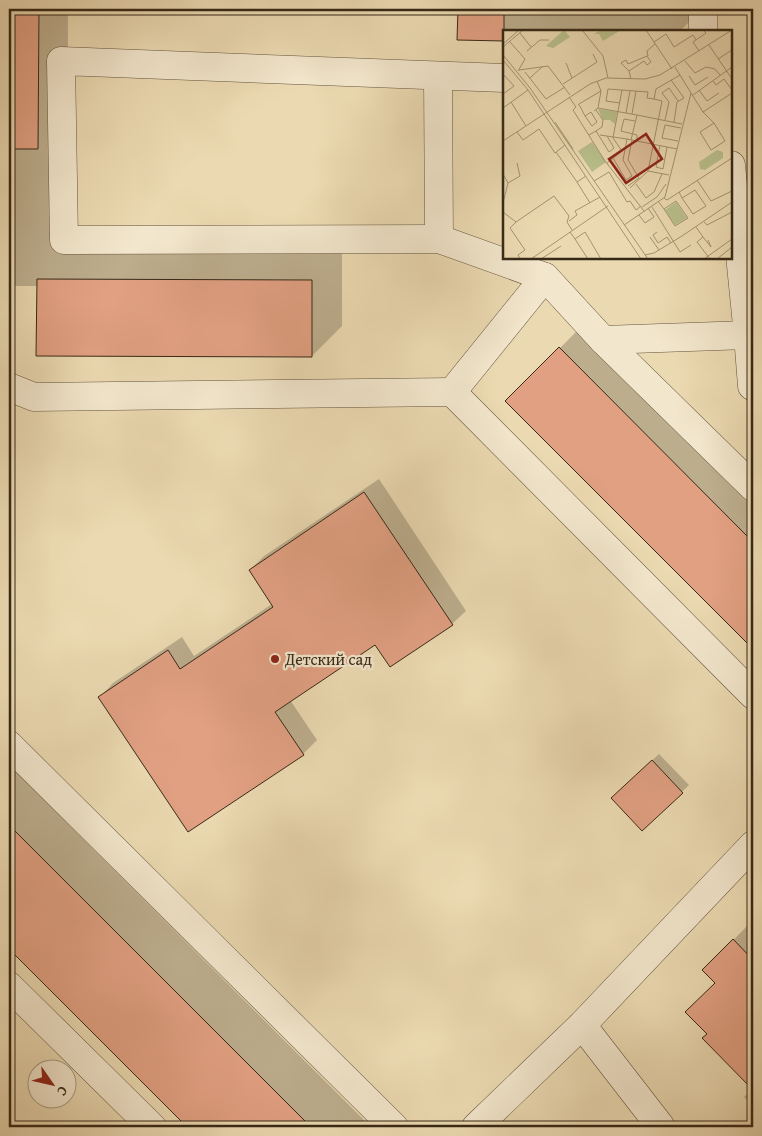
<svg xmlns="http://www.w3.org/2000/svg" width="762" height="1136" font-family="'Gentium Book Plus',serif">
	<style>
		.shadow { fill: #0003 }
		.building { fill: #e1a082; stroke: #372917 }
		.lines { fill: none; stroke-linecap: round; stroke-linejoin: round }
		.minor-casing { stroke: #64553e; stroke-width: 29 }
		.minor { stroke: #f2e6cc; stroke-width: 28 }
		.poi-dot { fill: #8f2418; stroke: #f2e6cc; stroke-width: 2 }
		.labels { text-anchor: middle; stroke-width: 4.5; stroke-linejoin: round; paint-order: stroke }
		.poi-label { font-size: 16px; fill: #372917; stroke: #f2e6cc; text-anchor: start }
		.inset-road { fill: none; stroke: #a39373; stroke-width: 1 }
		.view { fill: #8f2418; fill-opacity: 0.15; stroke: #8f2418; stroke-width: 2.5 }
		.inset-edge { fill: none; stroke: #372917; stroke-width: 2.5 }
	</style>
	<rect width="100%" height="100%" fill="#ebd9b1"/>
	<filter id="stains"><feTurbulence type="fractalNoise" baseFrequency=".004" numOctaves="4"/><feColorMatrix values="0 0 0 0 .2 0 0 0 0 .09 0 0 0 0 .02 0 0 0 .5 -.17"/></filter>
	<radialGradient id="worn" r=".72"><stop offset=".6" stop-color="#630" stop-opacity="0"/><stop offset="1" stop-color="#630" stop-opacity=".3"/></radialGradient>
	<!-- shadow -->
	<g class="shadow">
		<polygon points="9,9 68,9 67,249 342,250 342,326 312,356 38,286 9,286"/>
		<polygon points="459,9 702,9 680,31 504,31 504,39 459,39"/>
		<polygon points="590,318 753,482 753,647 507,401"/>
		<polygon points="379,479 466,611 452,624 376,643 290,700 317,740 303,754 100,697 113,683 182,637 194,656 272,604 250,570 264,556"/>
		<polygon points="659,754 689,785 642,830 619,791"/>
		<polygon points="9,765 371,1127 189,1127 9,947"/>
		<polygon points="753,920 753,1106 744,1097 753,1088 704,1038 708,1034 716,983 704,970"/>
	</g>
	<!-- building -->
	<g class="building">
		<polygon points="9,9 39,9 38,149 9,149"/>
		<polygon points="458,9 504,9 504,41 457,40"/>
		<polygon points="37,279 312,280 312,357 36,356"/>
		<polygon points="559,347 753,542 753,649 505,401"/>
		<polygon points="364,492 453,625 390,667 375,645 275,712 304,755 188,832 98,697 168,650 180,669 273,607 249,570"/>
		<polygon points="652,760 683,793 642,831 611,798"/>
		<polygon points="9,825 311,1127 187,1127 9,949"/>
		<polygon points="733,939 753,960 753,1090 702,1038 707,1034 685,1012 715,983 702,970"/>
	</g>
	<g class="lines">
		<defs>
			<g id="minor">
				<polyline points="703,31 703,9"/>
				<polyline points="438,76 439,239"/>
				<polyline points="504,78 61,61 64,240 439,239 545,277 603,340 753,487"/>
				<polyline points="731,165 748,335 752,386 753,386"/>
				<polyline points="603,340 748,335"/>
				<polyline points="9,387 34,397 452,392 753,695"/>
				<polyline points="452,392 545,277"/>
				<polyline points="9,745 394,1127"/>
				<polyline points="9,986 152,1127"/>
				<polyline points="582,1025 661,1127"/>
				<polyline points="476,1127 582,1025 753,845"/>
			</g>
		</defs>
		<!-- minor casing -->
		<use href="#minor" class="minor-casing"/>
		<!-- minor -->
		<use href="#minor" class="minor"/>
	</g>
	<!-- markers -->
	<circle class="poi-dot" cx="275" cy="659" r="5"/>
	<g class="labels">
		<!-- poi labels -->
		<g class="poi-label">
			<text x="285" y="665">Детский сад</text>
		</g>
	</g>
	<!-- overview -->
	<g transform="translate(503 30)">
		<rect width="229" height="229" fill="#ebd9b1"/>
		<path d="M61 0 67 7 50 18 43 16ZM98 0H118L100 11 96 4H91ZM95 79 114 82 112 94 107 90H100ZM89 112 103 132 89 142 75 121ZM214 120 220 122V128L202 140 197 139 196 132ZM173 172 184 188 172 195 162 180Z" fill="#b8bf8b"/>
		<path class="inset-road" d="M79 0 100 26 105 48M143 0 169 39M17 3 28 17M7 12 22 29 15 41M151 12 163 4 171 17 190 5 193 10M0 14 16 0M206 15 229 49M0 17 20 0M24 21 37 10H46M196 21 190 12 203 3 200 0M0 25 27 58 145 229M145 26 144 21 152 14M215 29 229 20M0 30 25 60 138 229M182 31 192 43 203 37 212 39 217 45M63 33 69 48M16 40 45 36 67 65M126 41 141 31 144 35 148 32 144 26 125 34 123 30 118 33 126 41 128 49M22 42 43 69 62 57M0 44 11 56 0 64M186 46 192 55 205 47M27 48 40 36M168 50 181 68 174 72 171 92M210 51 213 55 221 49 229 60M60 54 94 32 90 24M196 60 204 71 216 63M188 63 200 82 229 63M190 65 229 37M66 67 73 77 70 80 102 131 141 181M8 72 23 96M117 73 103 71 105 59 145 62 144 68 151 69M75 74 77 76 82 86 89 96 94 92 88 82 82 86M76 74 98 61 94 51M0 78 25 60M95 78 98 61M93 80 100 90 99 97 93 101M91 81 95 78 134 85M200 82 211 93 222 111 208 120 197 102 211 93M123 83 127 61M129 84 133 61M162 90 166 72 159 63 166 58 175 71M132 91 121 89 118 101 134 105V111M52 92 70 119M14 102 20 110 36 99 52 123 62 115M86 105 93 101 106 122 111 118 104 106M97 105 124 109M128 110 134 85 179 94M0 111 87 54 103 48 142 49 157 45 229 0M175 111 159 108 162 95 178 98M157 115 153 137 160 139 164 117M53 122 74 152 83 146M110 128 123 150 129 146 120 130 124 109 174 119M104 133 119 121 110 108 119 60M0 144 5 153 0 173M166 145 145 141 159 71 151 69 153 59 177 45M194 150 208 171 229 161M91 151 106 142 124 172 127 171 133 180 138 176M74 152 87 173M5 153 17 146 14 133M133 154 143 168 151 162 159 144M125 156 136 148 125 130 129 110M127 158 145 141M176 162 179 168 190 184 203 176 192 160 179 168M161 168 164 170 229 128M155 171 161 179 172 196 185 188 173 171 161 179M139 177 154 167 163 154M149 177 177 222 188 215M0 182 13 192 7 198 22 220 15 225 17 229M136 185 142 193 151 187 145 178M66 191 74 185 72 181 97 167M13 192 51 166 66 186 64 192 69 200M201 192 204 195 229 182M121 195 162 167 188 63 172 37M193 197 200 207 194 212 207 229M67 202 72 209 82 202 98 229M154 202 150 205 155 213 164 207 168 213M147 207 156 220M200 207 208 217 205 210M72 209 85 229M142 225 151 223 179 206 229 172M28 229 105 176M38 229 58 216M201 229 229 209M214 229 229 217"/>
		<path class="view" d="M143 104 159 129 123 153 106 129Z"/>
		<rect width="229" height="229" class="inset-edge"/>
	</g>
	<!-- margin -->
	<rect width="762" height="1136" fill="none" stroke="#ebd9b1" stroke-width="30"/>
	<rect x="10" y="10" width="742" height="1116" fill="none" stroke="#372917" stroke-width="2.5"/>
	<rect x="15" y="15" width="732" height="1106" fill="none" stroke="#372917"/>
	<!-- north arrow -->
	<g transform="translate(52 1084) rotate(124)"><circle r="24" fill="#f2e6cc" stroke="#a79a84"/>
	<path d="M0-4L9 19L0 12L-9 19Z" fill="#8f2418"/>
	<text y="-8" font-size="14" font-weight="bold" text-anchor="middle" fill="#372917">С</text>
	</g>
	<rect width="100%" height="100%" filter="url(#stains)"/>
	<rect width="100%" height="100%" fill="url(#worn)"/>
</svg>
